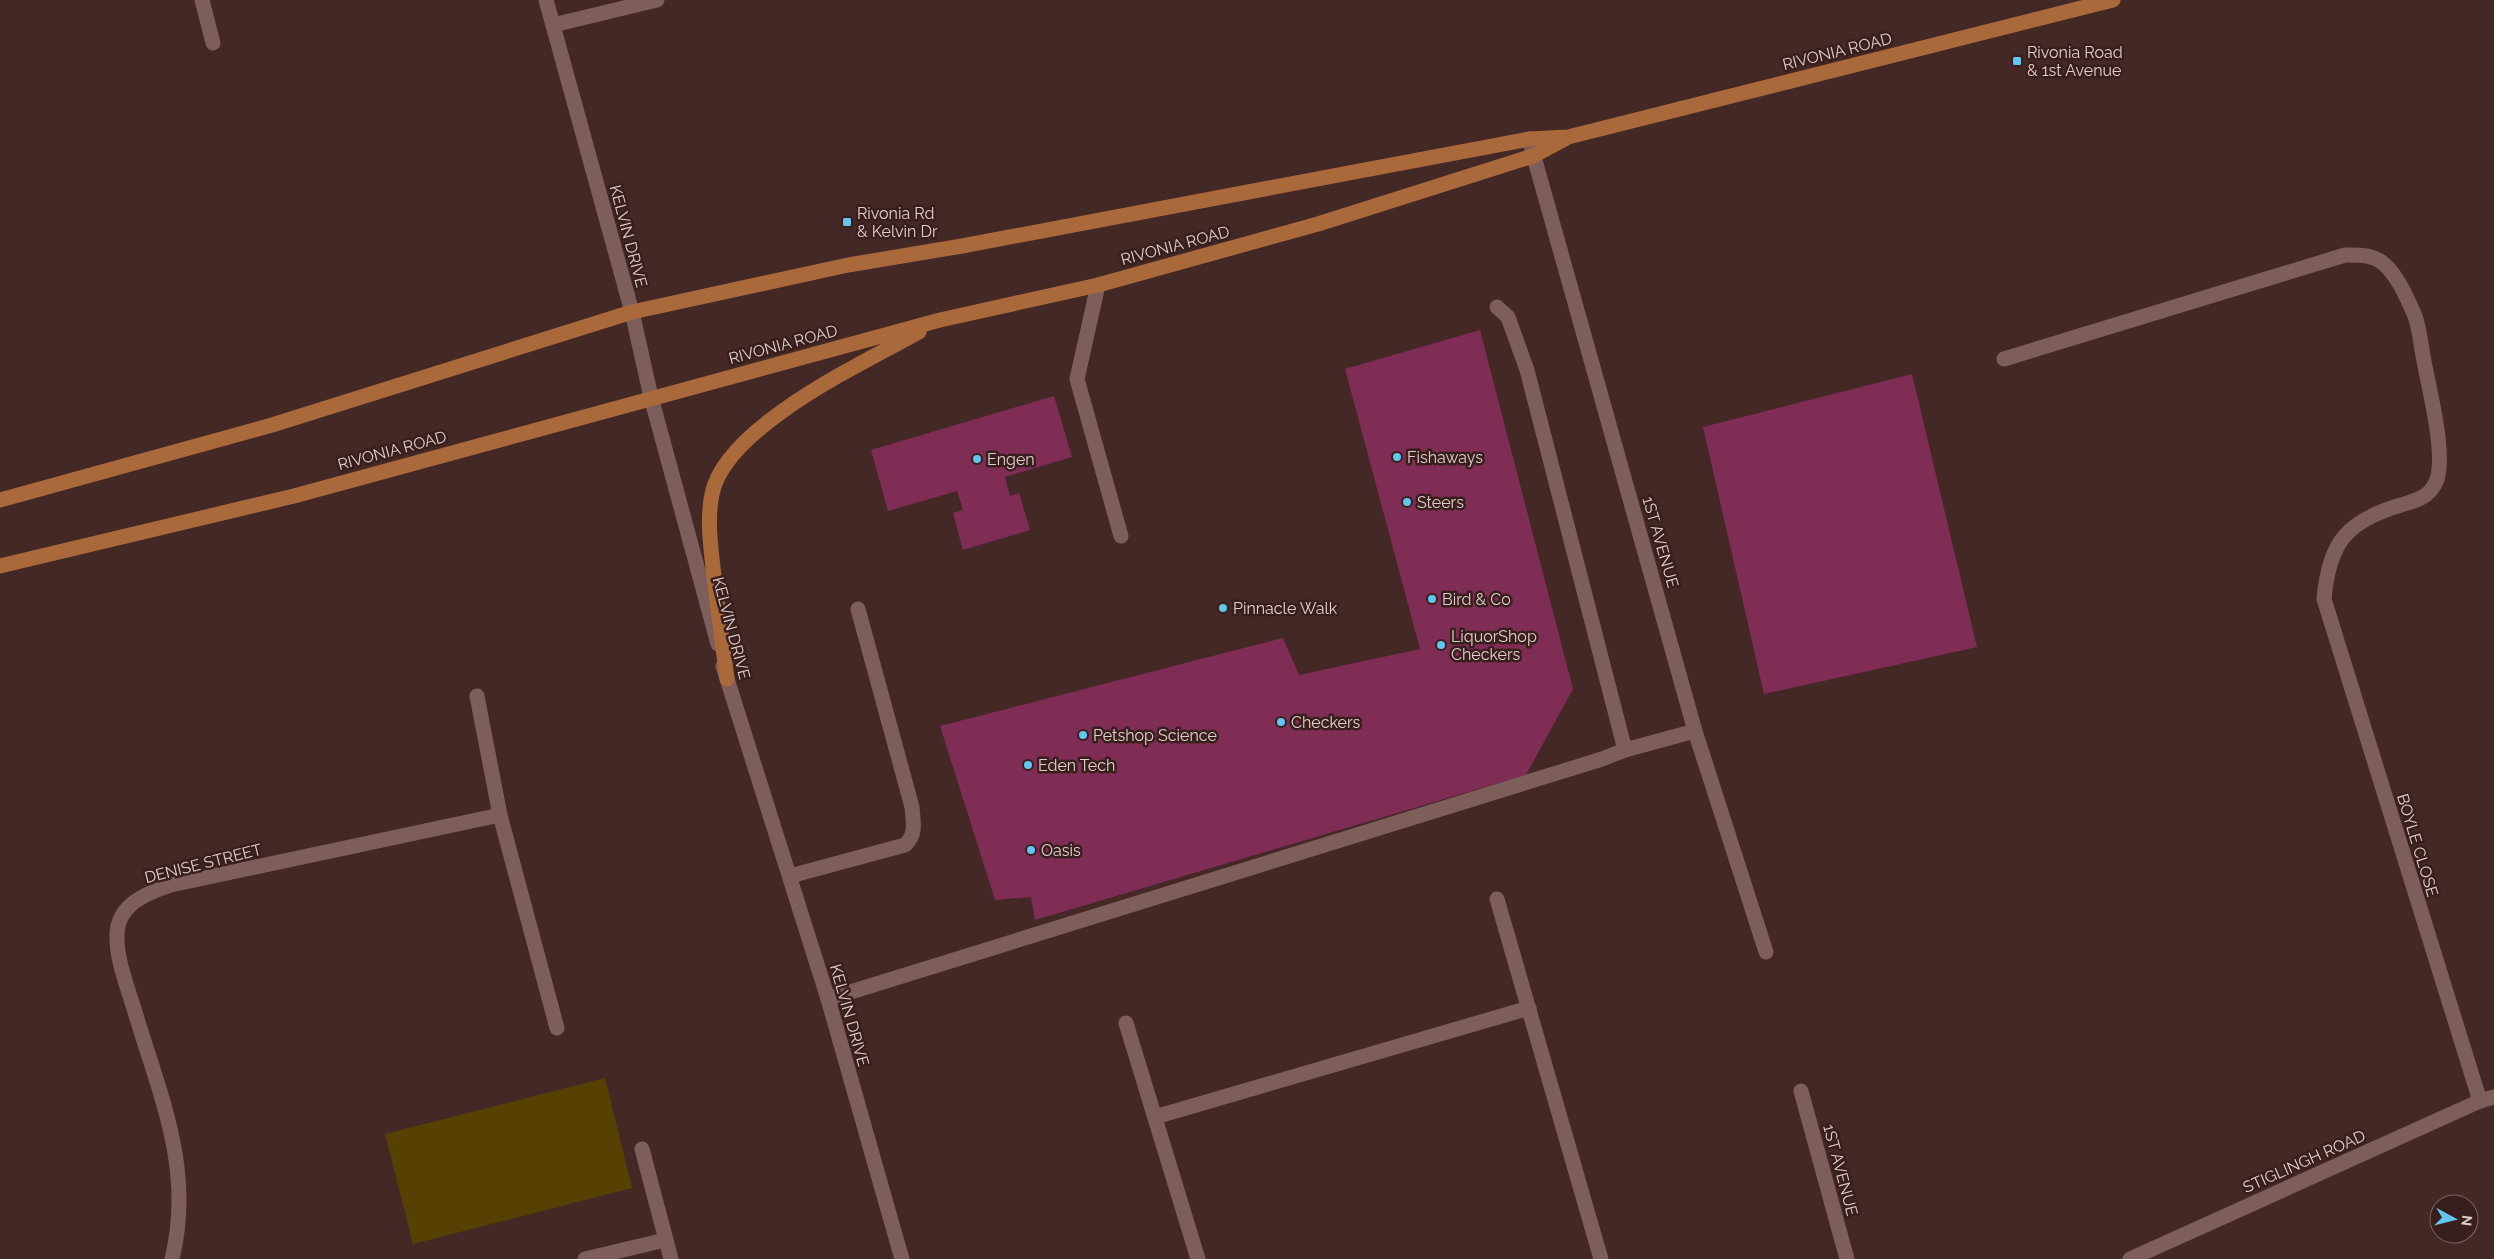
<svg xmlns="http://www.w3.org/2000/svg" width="2494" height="1259" font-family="Raleway,sans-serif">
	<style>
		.green { fill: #564103 }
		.building { fill: #7f2d55 }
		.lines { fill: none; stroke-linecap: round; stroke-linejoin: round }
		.lane { stroke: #7d5e5b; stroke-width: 15 }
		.street { stroke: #7d5e5b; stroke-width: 15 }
		.secondary { stroke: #7d5e5b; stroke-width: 15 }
		.primary { stroke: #aa693b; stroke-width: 15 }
		.poi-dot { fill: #64c5ee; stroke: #381e1c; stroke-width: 2 }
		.labels { text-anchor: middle; stroke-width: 5; stroke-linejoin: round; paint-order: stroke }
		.street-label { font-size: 16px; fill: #e0cecc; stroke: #381e1c }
		.poi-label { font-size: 16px; fill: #e0cecc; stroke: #381e1c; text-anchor: start }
	</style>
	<rect width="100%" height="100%" fill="#432826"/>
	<!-- green -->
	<polygon class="green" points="605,1078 632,1188 413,1244 385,1134"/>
	<!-- building -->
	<g class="building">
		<polygon points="1480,330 1573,689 1526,775 1035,920 1031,897 995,900 940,726 1283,638 1299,675 1420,649 1345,369"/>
		<polygon points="1912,374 1977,647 1764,694 1703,427"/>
		<polygon points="1054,396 1072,457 1005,477 1010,496 1019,493 1030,530 963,550 953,513 963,510 957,491 888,511 871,450"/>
	</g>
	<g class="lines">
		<!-- lane -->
		<g class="lane">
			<polyline points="1098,285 1077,379 1121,536"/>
			<polyline points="1497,307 1508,317 1527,370 1625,750 1695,731"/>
			<path d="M790 876 905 845C917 834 913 822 912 807L858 609"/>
			<polyline points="1497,899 1601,1259"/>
			<polyline points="828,999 1602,759 1625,750"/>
			<polyline points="1126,1023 1198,1259"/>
			<polyline points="1155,1117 1529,1008"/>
		</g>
		<!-- street -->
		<g class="street">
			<polyline points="202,0 213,43"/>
			<polyline points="553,25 657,0"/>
			<polyline points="1529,139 1695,731 1766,952"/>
			<path d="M2004 359 2345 255C2359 255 2373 254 2384 264 2398 276 2408 300 2415 316 2420 330 2421 347 2424 361 2429 389 2448 461 2435 484 2428 498 2414 501 2401 505 2346 521 2329 543 2324 599L2480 1101"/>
			<polyline points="477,696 500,815 557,1028"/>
			<polyline points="1801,1091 1847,1259"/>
			<polyline points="642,1149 671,1259"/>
			<path d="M172 1259C194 1169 160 1096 135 1012 128 988 116 960 117 934 118 904 147 893 171 885L500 815"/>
			<polyline points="585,1259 665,1240"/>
			<polyline points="2130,1259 2480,1101 2494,1097"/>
		</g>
		<!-- secondary -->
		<g class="secondary">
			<polyline points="546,0 632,312 651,397 718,644"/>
			<polyline points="723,666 828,999 902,1259"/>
		</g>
		<!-- primary -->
		<g class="primary">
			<polyline points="0,500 272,425 632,312 848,265 962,246 1529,139 1568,137 2113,0"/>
			<polyline points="0,566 294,496 940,320 1098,285 1318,224 1533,156 1565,139"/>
			<path d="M727 679C723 647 719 616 715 585 712 555 706 524 712 494 725 427 863 363 919 332"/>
		</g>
	</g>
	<!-- markers -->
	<g class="poi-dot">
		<rect x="2012" y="56" width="10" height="10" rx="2.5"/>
		<rect x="842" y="217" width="10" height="10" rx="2.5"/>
		<circle cx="1397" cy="457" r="5"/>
		<circle cx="977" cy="459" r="5"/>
		<circle cx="1407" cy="502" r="5"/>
		<circle cx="1432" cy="599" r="5"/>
		<circle cx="1223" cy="608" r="5"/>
		<circle cx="1441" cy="645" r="5"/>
		<circle cx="1281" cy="722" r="5"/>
		<circle cx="1083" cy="735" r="5"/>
		<circle cx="1028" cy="765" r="5"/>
		<circle cx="1031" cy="850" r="5"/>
	</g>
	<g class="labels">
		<!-- street labels -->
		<g class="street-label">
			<text transform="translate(1837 51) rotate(-14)" y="6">RIVONIA ROAD</text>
			<text transform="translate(629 236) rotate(75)" y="6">KELVIN DRIVE</text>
			<text transform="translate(1175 245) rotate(-15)" y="6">RIVONIA ROAD</text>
			<text transform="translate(783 344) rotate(-15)" y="6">RIVONIA ROAD</text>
			<text transform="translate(392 450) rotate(-15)" y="6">RIVONIA ROAD</text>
			<text transform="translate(1661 542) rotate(74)" y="6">1ST AVENUE</text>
			<text transform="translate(732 628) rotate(75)" y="6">KELVIN DRIVE</text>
			<text transform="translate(2418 845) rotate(73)" y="6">BOYLE CLOSE</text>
			<text transform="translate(203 863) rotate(-14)" y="6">DENISE STREET</text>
			<text transform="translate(850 1015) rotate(74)" y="6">KELVIN DRIVE</text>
			<text transform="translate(2304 1161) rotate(-24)" y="6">STIGLINGH ROAD</text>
			<text transform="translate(1841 1170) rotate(75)" y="6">1ST AVENUE</text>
		</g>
		<!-- poi labels -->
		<g class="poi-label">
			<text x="2027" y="58">Rivonia Road<tspan x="2027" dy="18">&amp; 1st Avenue</tspan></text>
			<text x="857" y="219">Rivonia Rd<tspan x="857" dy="18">&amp; Kelvin Dr</tspan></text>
			<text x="1407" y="463">Fishaways</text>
			<text x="987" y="465">Engen</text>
			<text x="1417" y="508">Steers</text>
			<text x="1442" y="605">Bird &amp; Co</text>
			<text x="1233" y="614">Pinnacle Walk</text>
			<text x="1451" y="642">LiquorShop<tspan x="1451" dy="18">Checkers</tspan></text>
			<text x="1291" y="728">Checkers</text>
			<text x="1093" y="741">Petshop Science</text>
			<text x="1038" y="771">Eden Tech</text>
			<text x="1041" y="856">Oasis</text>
		</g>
	</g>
	<!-- north arrow -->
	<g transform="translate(2454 1219) rotate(97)"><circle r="24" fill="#381e1c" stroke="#7b6462"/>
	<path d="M0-4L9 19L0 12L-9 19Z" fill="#64c5ee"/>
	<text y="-8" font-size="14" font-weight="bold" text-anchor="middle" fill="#e0cecc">N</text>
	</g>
</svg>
